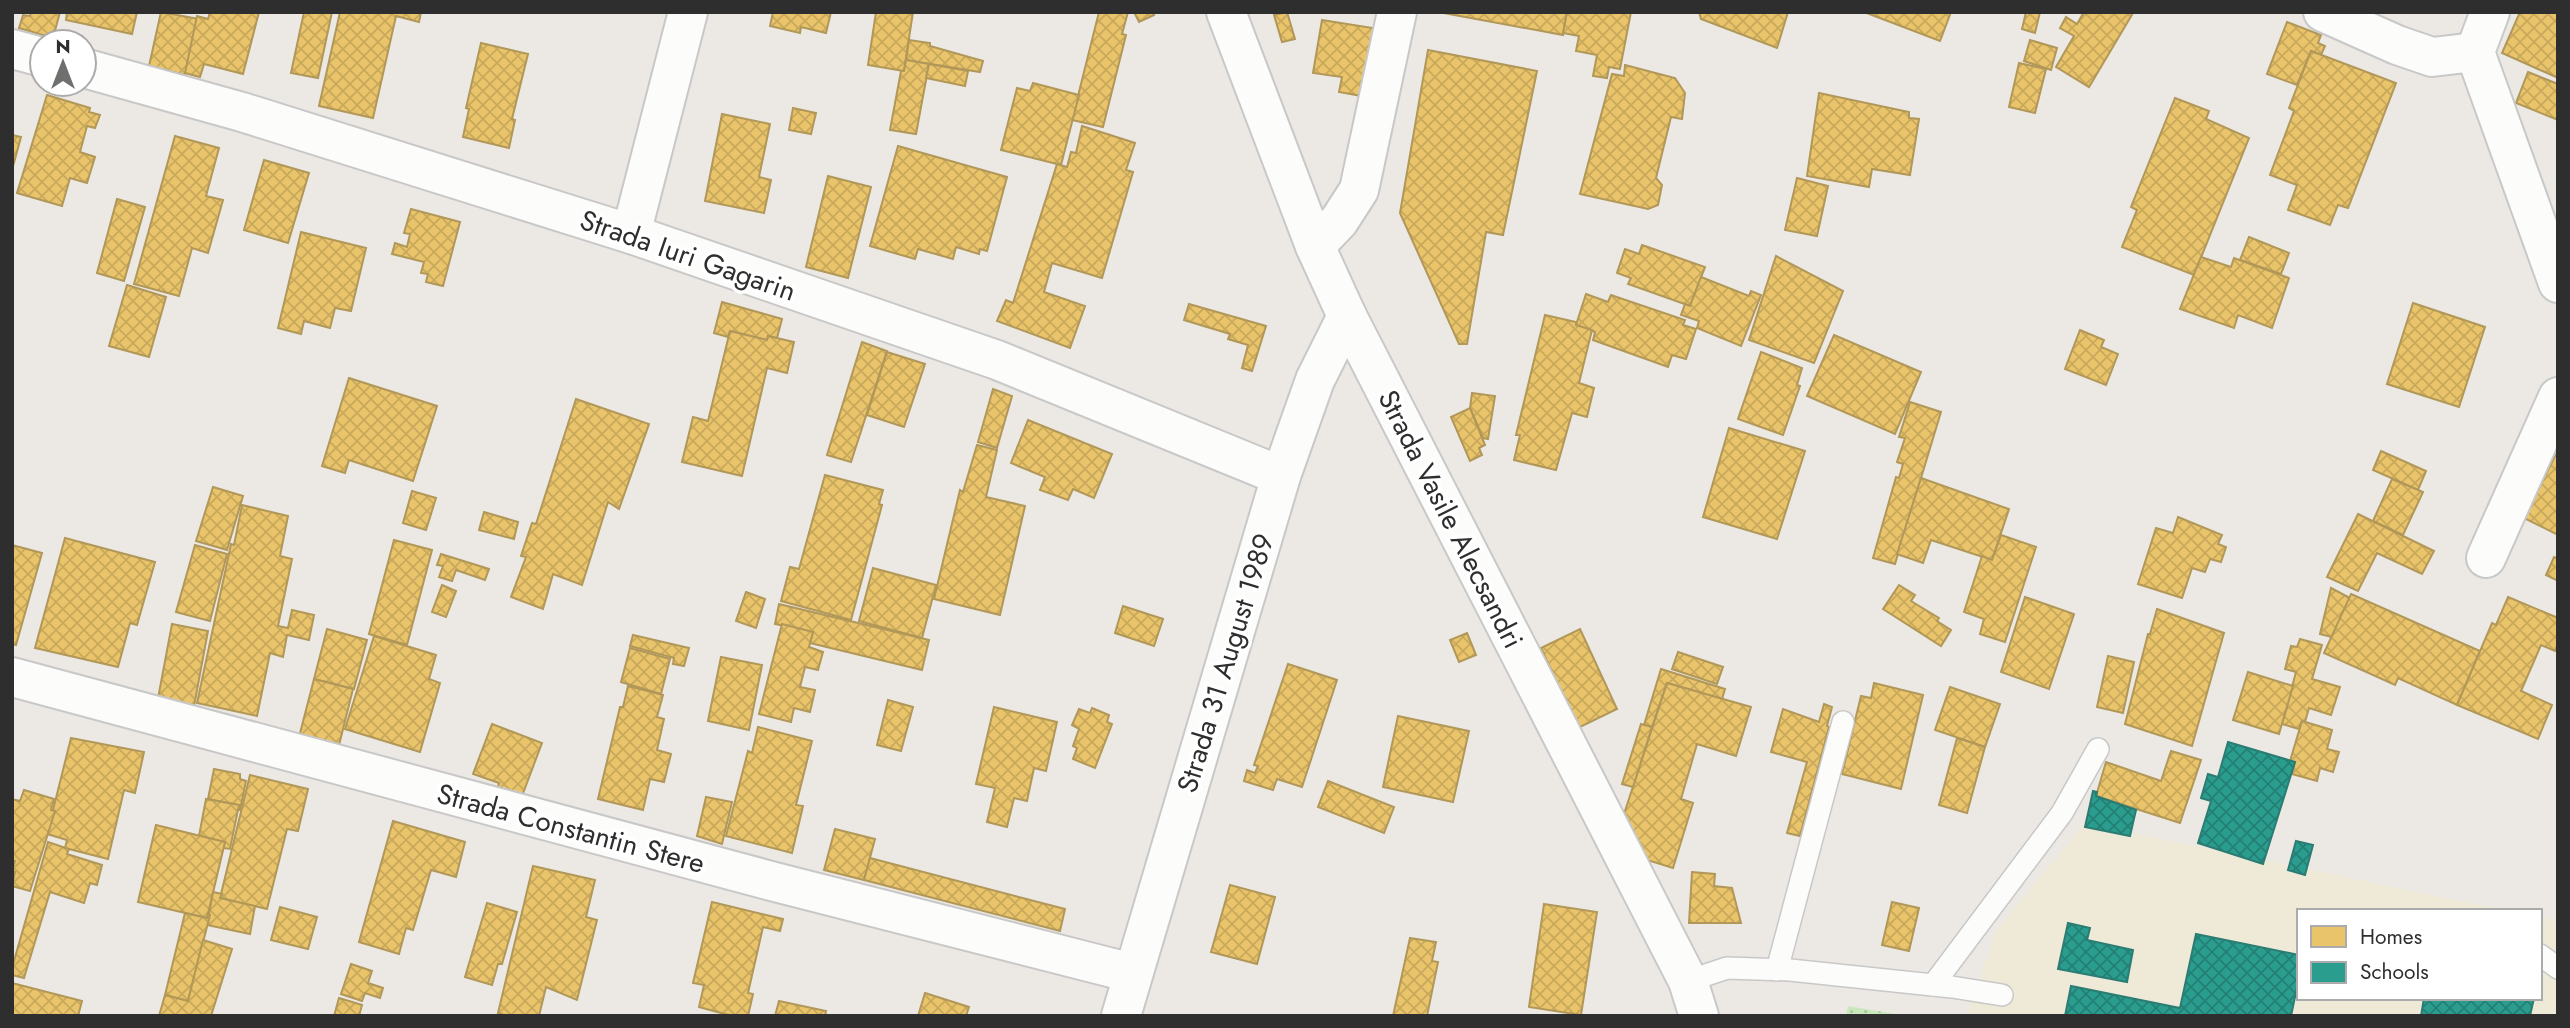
<svg xmlns="http://www.w3.org/2000/svg" width="2570" height="1028" font-family="Jost,sans-serif">
	<style>
		.education { fill: #efead8 }
		.grass { fill: url(#grass-dots) }
		.homes { fill: url(#homes-cross-hatch); stroke: #b19758; stroke-width: 2 }
		.schools { fill: url(#schools-cross-hatch); stroke: #2b7c72; stroke-width: 2 }
		.lines { fill: none; stroke-linecap: round; stroke-linejoin: round }
		.lane-casing { stroke: #c9c8c9; stroke-width: 24 }
		.street-casing { stroke: #c9c8c9; stroke-width: 42 }
		.lane { stroke: #fcfcfb; stroke-width: 21 }
		.street { stroke: #fcfcfb; stroke-width: 38 }
		.labels { text-anchor: middle; stroke-width: 7; stroke-linejoin: round; paint-order: stroke }
		.street-label { font-size: 28px; fill: #2e2e2e; stroke: #fff }
	</style>
	<defs>
		<pattern id="grass-dots" width="8" height="8" patternUnits="userSpaceOnUse" patternTransform="scale(1.75)"><rect width="8" height="8" fill="#c9e8bb"/><path d="M2 2h.1M6 6h.1" fill="none" stroke="#adc7a1" stroke-width="1.8" stroke-linecap="round"/></pattern>
		<pattern id="homes-cross-hatch" width="8" height="8" patternUnits="userSpaceOnUse" patternTransform="scale(1.75)"><rect width="8" height="8" fill="#e9c46a"/><path d="M0 0l8 8M0 8l8-8" fill="none" stroke="#c8a95c"/></pattern>
		<pattern id="schools-cross-hatch" width="8" height="8" patternUnits="userSpaceOnUse" patternTransform="scale(1.75)"><rect width="8" height="8" fill="#2a9d8f"/><path d="M0 0l8 8M0 8l8-8" fill="none" stroke="#248075"/></pattern>
	</defs>
	<rect width="100%" height="100%" fill="#ece9e4"/>
	<!-- education -->
	<polygon class="education" points="2085,823 2509,911 2299,911 2299,998 2540,998 2540,917 2558,921 2558,1016 1967,1016 1996,931"/>
	<!-- grass -->
	<polygon class="grass" points="1848,1006 1907,1016 1846,1016"/>
	<!-- homes -->
	<g class="homes">
		<polygon points="31,12 60,12 53,38 19,28 23,15 30,16"/>
		<polygon points="67,12 137,12 132,34 66,20"/>
		<polygon points="161,12 199,19 185,75 149,66"/>
		<polygon points="210,12 259,12 243,74 204,64 200,77 185,73 197,16 208,19"/>
		<polygon points="304,12 332,12 318,78 291,73"/>
		<polygon points="340,12 421,12 419,22 396,16 373,118 319,106"/>
		<polygon points="773,12 831,12 826,33 801,27 800,33 770,26"/>
		<polygon points="876,12 913,12 904,71 868,65"/>
		<polygon points="1099,12 1128,12 1122,34 1126,35 1103,127 1072,120"/>
		<polygon points="1134,12 1152,12 1154,15 1139,22"/>
		<polygon points="1287,12 1295,39 1282,42 1274,15"/>
		<polygon points="1438,12 1567,12 1563,35"/>
		<polygon points="1567,12 1631,12 1620,69 1609,67 1607,78 1593,76 1597,55 1576,51 1579,36 1563,33"/>
		<polygon points="1699,12 1788,12 1777,48 1701,19"/>
		<polygon points="1864,12 1951,12 1940,41"/>
		<polygon points="2026,12 2040,12 2035,33 2022,29"/>
		<polygon points="2084,12 2133,13 2089,87 2056,67 2074,36 2060,28 2066,17 2077,24"/>
		<polygon points="2520,12 2558,12 2558,78 2502,53"/>
		<polygon points="1322,20 1379,29 1367,97 1339,92 1342,77 1313,73"/>
		<polygon points="2287,22 2321,35 2318,43 2325,46 2321,55 2311,51 2297,85 2267,74"/>
		<polygon points="909,40 930,43 930,46 983,61 980,72 906,60"/>
		<polygon points="2030,40 2057,48 2051,70 2024,61"/>
		<polygon points="481,43 528,54 512,119 515,120 509,148 463,137 469,109 466,108"/>
		<polygon points="1428,50 1537,71 1503,235 1486,232 1467,344 1459,344 1400,213"/>
		<polygon points="2311,51 2396,83 2348,208 2338,205 2330,225 2288,210 2297,185 2270,175 2294,111 2289,108"/>
		<polygon points="906,60 929,64 916,134 890,130 901,71 904,71"/>
		<polygon points="2019,63 2046,69 2035,113 2009,107"/>
		<polygon points="929,64 968,71 965,86 926,78"/>
		<polygon points="1625,65 1675,78 1685,93 1682,119 1671,117 1656,178 1662,185 1658,205 1648,209 1580,194 1612,74 1624,76"/>
		<polygon points="2528,72 2558,84 2558,120 2516,103"/>
		<polygon points="1033,83 1079,95 1061,165 1001,150 1017,88 1030,91"/>
		<polygon points="1819,93 1909,112 1909,118 1919,119 1910,175 1872,169 1869,187 1807,176"/>
		<polygon points="47,95 90,108 89,112 100,115 95,128 87,126 80,152 95,157 87,183 70,178 62,206 17,193"/>
		<polygon points="2175,98 2209,111 2206,119 2249,138 2194,275 2122,247 2137,210 2131,207"/>
		<polygon points="793,108 816,113 811,134 789,130"/>
		<polygon points="722,114 770,124 759,177 771,180 764,213 705,201"/>
		<polygon points="1082,126 1135,143 1126,170 1133,172 1102,278 1052,263 1044,292 1085,306 1070,348 997,321 1006,300 1013,303 1057,164 1067,167 1071,152 1076,153"/>
		<polygon points="12,135 21,137 12,170"/>
		<polygon points="175,136 219,148 206,196 223,200 208,253 192,248 179,296 134,284"/>
		<polygon points="898,146 1007,177 987,251 980,249 979,254 956,247 953,259 918,249 915,259 870,246"/>
		<polygon points="264,160 309,173 288,243 244,230"/>
		<polygon points="828,176 871,187 848,278 806,267"/>
		<polygon points="1797,178 1828,186 1817,236 1785,230"/>
		<polygon points="117,199 145,207 124,281 97,273"/>
		<polygon points="411,209 460,222 443,286 426,282 428,274 421,273 424,262 392,254 395,243 407,247 410,234 404,233"/>
		<polygon points="301,232 366,248 351,311 335,308 330,328 304,321 301,334 278,328"/>
		<polygon points="2249,237 2289,253 2281,274 2240,260"/>
		<polygon points="1642,245 1705,267 1690,306 1628,284 1631,278 1617,273 1625,249 1639,254"/>
		<polygon points="1776,256 1843,291 1814,363 1749,340"/>
		<polygon points="2201,257 2231,267 2234,258 2289,278 2272,328 2238,315 2234,328 2180,309"/>
		<polygon points="1701,277 1749,296 1751,291 1761,295 1741,346 1697,328 1699,321 1681,315 1685,304 1690,306"/>
		<polygon points="127,285 166,297 149,357 109,346"/>
		<polygon points="1586,294 1608,302 1611,295 1685,320 1683,325 1696,329 1686,359 1672,355 1668,367 1593,340 1595,332 1576,325"/>
		<polygon points="722,302 782,319 777,338 768,336 767,340 730,331 728,337 714,333"/>
		<polygon points="2413,303 2485,327 2459,407 2387,384"/>
		<polygon points="1189,304 1266,326 1252,371 1242,368 1248,345 1228,339 1230,334 1184,320"/>
		<polygon points="1545,315 1576,322 1576,325 1592,330 1579,383 1594,388 1587,417 1572,413 1556,470 1514,460 1520,435 1516,435"/>
		<polygon points="2080,330 2104,340 2101,347 2118,354 2106,385 2065,369"/>
		<polygon points="730,331 767,340 768,336 794,342 787,373 767,368 742,476 682,462 693,417 708,421"/>
		<polygon points="1834,335 1921,372 1895,434 1807,396"/>
		<polygon points="862,342 887,351 851,462 827,455"/>
		<polygon points="887,352 925,364 904,427 867,415"/>
		<polygon points="1761,352 1802,368 1797,385 1800,386 1783,435 1738,419"/>
		<polygon points="349,378 437,406 413,481 349,460 345,473 322,466"/>
		<polygon points="993,389 1012,396 997,448 978,442"/>
		<polygon points="1472,393 1495,396 1488,439 1483,438 1470,408"/>
		<polygon points="576,399 649,424 619,509 608,502 582,585 553,574 543,609 511,597 526,557 521,556 532,523 536,524"/>
		<polygon points="1910,402 1941,412 1895,564 1873,558 1896,477 1899,478 1903,464 1897,462 1905,438 1899,437"/>
		<polygon points="1470,408 1485,445 1479,448 1482,455 1470,461 1451,417"/>
		<polygon points="1028,420 1112,454 1094,498 1073,489 1068,500 1040,490 1045,477 1011,463"/>
		<polygon points="1729,428 1805,451 1777,539 1703,517"/>
		<polygon points="977,445 997,450 986,497 1025,506 1000,615 934,599 960,490 963,492"/>
		<polygon points="2381,451 2426,471 2418,490 2373,470"/>
		<polygon points="2557,452 2558,453 2558,535 2524,518"/>
		<polygon points="825,475 883,490 879,504 882,505 851,620 781,601 790,567 799,569"/>
		<polygon points="1921,478 2009,509 1992,560 1931,540 1923,563 1897,554"/>
		<polygon points="2392,479 2423,492 2403,535 2373,521"/>
		<polygon points="213,487 243,496 227,550 196,541"/>
		<polygon points="412,491 436,498 426,530 403,523"/>
		<polygon points="242,505 288,516 280,556 292,559 278,626 288,628 292,610 314,615 309,640 287,635 283,657 270,653 257,716 197,703 231,544 234,545"/>
		<polygon points="484,512 518,522 514,539 479,530"/>
		<polygon points="2358,514 2434,551 2422,574 2377,553 2358,591 2327,577"/>
		<polygon points="2178,517 2222,535 2218,544 2226,547 2221,562 2210,559 2205,572 2192,568 2182,598 2138,584 2156,528 2173,533"/>
		<polygon points="2001,535 2036,547 2005,642 1980,634 1984,619 1964,612 1982,556 1992,560"/>
		<polygon points="65,538 155,562 137,625 130,623 118,667 35,648"/>
		<polygon points="394,540 432,550 407,645 369,634"/>
		<polygon points="12,545 42,553 16,645 12,644"/>
		<polygon points="195,545 227,554 210,621 176,612"/>
		<polygon points="441,554 489,569 485,580 456,570 452,581 439,577 443,566 437,565"/>
		<polygon points="2554,557 2558,559 2558,581 2546,575"/>
		<polygon points="873,568 936,585 922,638 859,621"/>
		<polygon points="442,585 456,591 446,617 432,612"/>
		<polygon points="1899,585 1915,595 1911,601 1939,618 1937,621 1951,630 1941,646 1883,609"/>
		<polygon points="2331,588 2350,598 2332,637 2320,634"/>
		<polygon points="746,592 765,599 756,628 736,621"/>
		<polygon points="2351,594 2480,651 2457,705 2398,678 2395,685 2324,653"/>
		<polygon points="2025,597 2074,614 2049,689 2001,672"/>
		<polygon points="2508,597 2558,618 2558,644 2555,651 2541,645 2521,691 2552,705 2538,739 2457,705 2492,623 2496,625"/>
		<polygon points="779,604 929,640 922,670 810,643 813,632 775,624"/>
		<polygon points="1123,606 1163,619 1154,646 1115,633"/>
		<polygon points="2157,609 2224,633 2192,746 2125,724 2148,634 2150,634"/>
		<polygon points="172,624 208,631 192,717 156,709"/>
		<polygon points="782,624 813,632 809,647 823,652 818,670 805,667 800,687 815,690 810,712 794,708 791,722 759,714"/>
		<polygon points="327,629 367,640 354,689 314,679"/>
		<polygon points="1580,629 1617,709 1578,728 1541,648"/>
		<polygon points="1467,633 1476,655 1459,662 1450,640"/>
		<polygon points="633,635 689,648 684,666 673,664 674,658 630,646"/>
		<polygon points="374,636 436,655 429,679 440,683 420,752 345,729"/>
		<polygon points="2300,639 2322,645 2312,679 2340,687 2331,715 2309,708 2305,722 2302,721 2299,729 2282,724 2296,672 2285,669 2291,646 2297,647"/>
		<polygon points="630,648 670,659 661,694 621,682"/>
		<polygon points="1678,652 1723,667 1717,684 1672,669"/>
		<polygon points="2108,656 2134,662 2123,713 2097,707"/>
		<polygon points="721,657 762,665 749,730 708,721"/>
		<polygon points="1288,664 1337,680 1302,787 1277,779 1273,790 1244,781 1247,770 1255,773 1258,766 1254,765"/>
		<polygon points="1661,669 1725,689 1722,699 1667,683 1652,727 1644,725"/>
		<polygon points="2248,672 2293,686 2279,734 2233,720"/>
		<polygon points="314,679 353,689 338,749 298,741"/>
		<polygon points="1667,683 1751,707 1736,756 1697,744 1681,799 1693,803 1673,868 1647,860 1622,820"/>
		<polygon points="1874,683 1923,695 1901,789 1842,774 1861,696 1871,698"/>
		<polygon points="628,686 663,695 657,717 664,719 657,750 671,754 664,782 650,779 643,810 598,799 620,707 623,707"/>
		<polygon points="1950,687 2000,704 1985,747 1935,730"/>
		<polygon points="888,700 913,707 901,751 877,745"/>
		<polygon points="1824,704 1832,707 1827,726 1829,727 1800,836 1787,833 1807,762 1771,752 1783,709 1819,722"/>
		<polygon points="994,707 1057,722 1046,771 1034,768 1027,801 1014,798 1007,827 987,822 995,788 976,784"/>
		<polygon points="1092,708 1109,715 1107,722 1112,724 1095,768 1073,759 1077,748 1073,746 1079,729 1072,725 1079,709 1090,713"/>
		<polygon points="1398,716 1469,731 1453,802 1383,787"/>
		<polygon points="2302,721 2332,730 2327,749 2339,752 2333,772 2320,768 2317,781 2292,774 2295,762 2290,761"/>
		<polygon points="492,724 542,743 522,796 498,787 499,783 473,774"/>
		<polygon points="1641,724 1652,727 1633,787 1622,784"/>
		<polygon points="758,727 812,741 796,805 803,806 792,853 726,836 748,751 752,753"/>
		<polygon points="71,738 144,752 135,793 124,790 108,859 65,848 67,840 47,834"/>
		<polygon points="1957,738 1985,747 1967,813 1939,805"/>
		<polygon points="2171,751 2201,760 2180,823 2096,796 2106,762 2161,781"/>
		<polygon points="214,769 240,774 240,779 246,781 240,810 238,810 239,805 208,799"/>
		<polygon points="250,775 308,789 298,831 287,829 267,909 220,898"/>
		<polygon points="1328,781 1394,807 1384,833 1318,807"/>
		<polygon points="24,790 54,799 51,810 55,811 30,891 12,886 15,872 12,871 15,861 12,861 12,799 20,801"/>
		<polygon points="706,797 732,802 722,844 697,836"/>
		<polygon points="206,799 239,805 230,849 223,848 225,842 199,836"/>
		<polygon points="393,821 465,842 456,877 431,870 413,930 406,928 399,954 359,942"/>
		<polygon points="156,825 225,842 207,918 138,902"/>
		<polygon points="835,829 875,839 864,880 824,870"/>
		<polygon points="48,842 69,849 67,854 102,865 97,885 90,883 84,903 50,892 24,978 12,975 12,968"/>
		<polygon points="870,858 1065,909 1060,931 864,880"/>
		<polygon points="533,866 595,880 586,917 597,920 577,1000 546,987 539,1016 507,1016 498,1013"/>
		<polygon points="1692,872 1715,874 1714,886 1732,888 1741,923 1689,923"/>
		<polygon points="1230,885 1275,897 1257,964 1211,952"/>
		<polygon points="213,892 222,894 220,898 255,906 250,934 207,925"/>
		<polygon points="712,902 783,919 780,931 763,927 748,993 753,994 748,1016 732,1016 699,1007 704,985 693,983"/>
		<polygon points="1892,902 1919,908 1909,951 1882,945"/>
		<polygon points="487,903 517,912 502,964 498,964 492,985 465,977"/>
		<polygon points="1544,904 1597,912 1581,1015 1529,1007"/>
		<polygon points="280,907 317,917 308,949 271,940"/>
		<polygon points="185,913 207,918 208,914 210,915 188,1001 165,995"/>
		<polygon points="1410,938 1436,942 1432,961 1438,962 1427,1016 1393,1016"/>
		<polygon points="203,940 232,949 211,1016 159,1016 165,995 188,1001"/>
		<polygon points="351,964 372,971 368,983 383,988 380,998 365,993 362,1001 341,994"/>
		<polygon points="12,983 82,1001 78,1016 12,1016"/>
		<polygon points="925,993 969,1007 966,1016 918,1016"/>
		<polygon points="339,998 362,1005 359,1016 334,1016"/>
		<polygon points="779,1001 826,1011 825,1016 775,1016"/>
	</g>
	<!-- schools -->
	<g class="schools">
		<polygon points="2228,742 2295,762 2263,864 2198,843 2211,801 2201,798 2208,774 2218,777"/>
		<polygon points="2093,791 2097,792 2096,796 2136,810 2130,836 2085,827"/>
		<polygon points="2296,841 2313,845 2305,875 2288,870"/>
		<polygon points="2068,923 2090,928 2087,940 2133,950 2127,982 2058,969"/>
		<polygon points="2196,934 2299,955 2299,978 2291,1016 2065,1016 2071,986 2180,1008"/>
		<polygon points="2424,998 2534,998 2530,1016 2421,1016"/>
	</g>
	<g class="lines">
		<defs>
			<g id="lane">
				<polyline points="2540,955 2558,968"/>
				<polyline points="1777,970 1843,722"/>
				<polyline points="1688,981 1727,968 1790,970 1952,987 2002,995"/>
				<polyline points="1933,985 2062,813 2098,749"/>
			</g>
			<g id="street">
				<polyline points="1226,12 1315,246 1347,316 1688,981 1699,1016"/>
				<polyline points="2323,12 2397,45 2432,57 2475,52"/>
				<polyline points="2490,12 2475,52 2558,283"/>
				<polyline points="12,49 42,57"/>
				<polyline points="84,68 242,112 631,234 997,360 1281,476"/>
				<polyline points="631,234 688,12"/>
				<polyline points="1315,246 1339,221 1359,190 1397,12"/>
				<polyline points="2486,558 2558,397"/>
				<polyline points="12,677 771,881 1132,973"/>
				<polyline points="1121,1016 1281,476 1315,380 1347,316"/>
			</g>
		</defs>
		<!-- lane casing -->
		<use href="#lane" class="lane-casing"/>
		<!-- street casing -->
		<use href="#street" class="street-casing"/>
		<!-- lane -->
		<use href="#lane" class="lane"/>
		<!-- street -->
		<use href="#street" class="street"/>
	</g>
	<g class="labels">
		<!-- street labels -->
		<g class="street-label">
			<text transform="translate(688 255) rotate(19)" y="10">Strada Iuri Gagarin</text>
			<text transform="translate(1451 519) rotate(63)" y="10">Strada Vasile Alecsandri</text>
			<text transform="translate(1225 663) rotate(-73)" y="10">Strada 31 August 1989</text>
			<text transform="translate(571 828) rotate(15)" y="10">Strada Constantin Stere</text>
		</g>
	</g>
	<!-- border -->
	<rect width="2570" height="1028" fill="none" stroke="#2e2e2e" stroke-width="28"/>
	<!-- legend -->
	<rect x="2297" y="909" width="245" height="91" fill="#ffffff" stroke="#ababab" stroke-width="2"/>
	<rect x="2311" y="926" width="35" height="21" fill="#e9c46a" stroke="#ababab" stroke-width="2"/>
	<text x="2360" y="944" font-size="21" fill="#2e2e2e">Homes</text>
	<rect x="2311" y="962" width="35" height="21" fill="#2a9d8f" stroke="#ababab" stroke-width="2"/>
	<text x="2360" y="979" font-size="21" fill="#2e2e2e">Schools</text>
	<!-- north arrow -->
	<g transform="translate(63 63)"><circle r="33" fill="#ffffff" stroke="#ababab" stroke-width="2"/>
	<path d="M0-5L12 26L0 18L-12 26Z" fill="#706f6e"/>
	<text y="-10" font-size="19" font-weight="bold" text-anchor="middle" fill="#2e2e2e">N</text>
	</g>
</svg>
